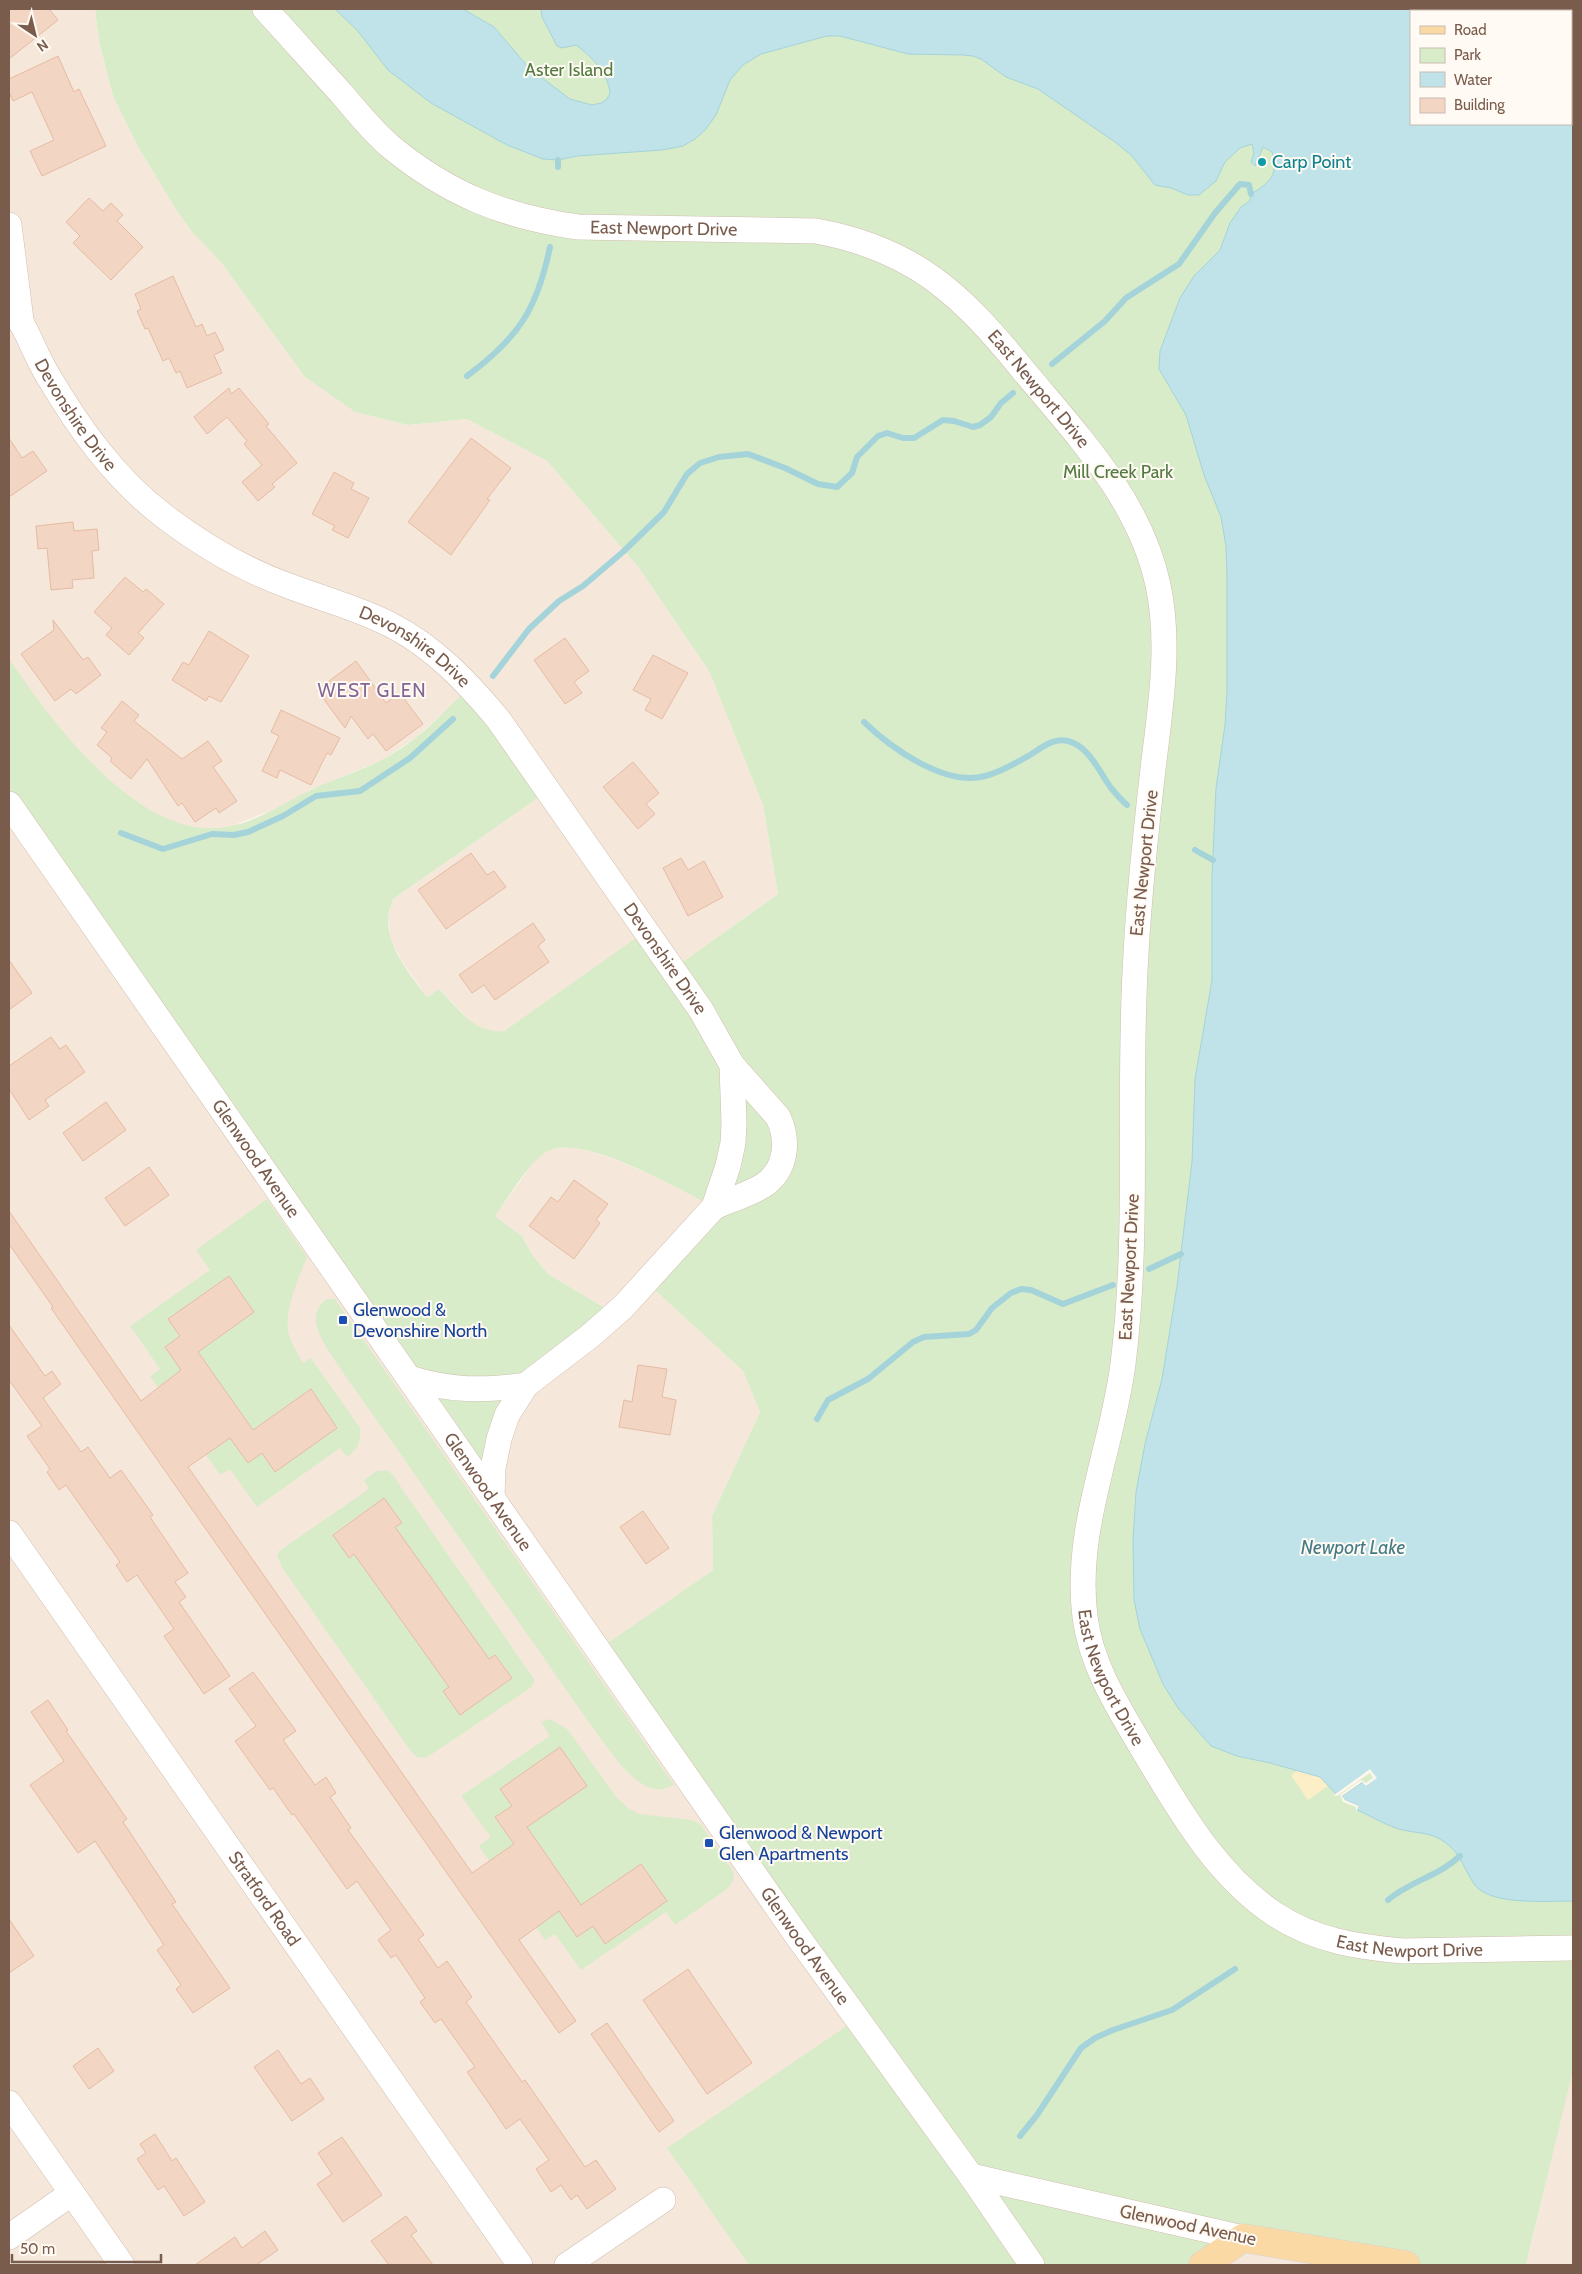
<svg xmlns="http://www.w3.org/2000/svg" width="1582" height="2274" font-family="Cabin,sans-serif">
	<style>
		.residential { fill: #f5e8da }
		.green { fill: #d8ecc9; fill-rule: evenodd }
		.sand { fill: #fcefc7 }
		.water { fill: #bfe3e8; stroke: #a5d3da; fill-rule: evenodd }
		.pier { fill: #fdf6ec }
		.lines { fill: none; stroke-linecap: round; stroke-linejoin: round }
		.stream { stroke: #a5d3da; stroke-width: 6 }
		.building { fill: #f3d5c3; stroke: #e6bba3 }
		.minor-casing { stroke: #d1beb0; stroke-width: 26 }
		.major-casing { stroke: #dad1cd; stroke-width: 29 }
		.minor { stroke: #fff; stroke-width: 25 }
		.major { stroke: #fbd9a5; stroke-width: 28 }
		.culture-dot { fill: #0f9aa8; stroke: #fffaf3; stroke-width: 2 }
		.transit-dot { fill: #1a4fb4; stroke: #fffaf3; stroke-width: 2 }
		.labels { text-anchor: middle; stroke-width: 4; stroke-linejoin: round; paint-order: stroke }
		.park-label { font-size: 18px; fill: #537a41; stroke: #fffaf3 }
		.culture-label { font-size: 18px; fill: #0d838f; stroke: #fffaf3; text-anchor: start }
		.street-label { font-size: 18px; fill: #7a5c4d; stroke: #fffaf3 }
		.transit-label { font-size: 18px; fill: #164399; stroke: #fffaf3; text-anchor: start }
		.neighbourhood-label { font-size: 19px; letter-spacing: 1px; fill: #846695; stroke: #fffaf3 }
		.water-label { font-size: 19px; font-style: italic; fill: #437c86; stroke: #fffaf3 }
	</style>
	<rect width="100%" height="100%" fill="#fdf6ec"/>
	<!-- residential -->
	<g class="residential">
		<polygon points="9,9 95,9 99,41 113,96 137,145 177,211 193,233 220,261 305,377 355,412 408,425 467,419 547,461 639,568 709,671 763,805 778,894 672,970 646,932 504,1031 491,1032 475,1026 439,989 427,997 401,960 390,938 388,917 393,899 548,791 442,714 415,738 384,759 313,789 277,808 230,827 507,1415 615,1314 548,1274 531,1253 522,1236 495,1216 536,1159 546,1151 559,1147 579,1148 614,1159 661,1179 714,1207 647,1283 743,1371 760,1412 712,1516 713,1570 599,1650 1032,2265 9,2265"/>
		<polygon points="1572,2070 1573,2265 1526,2265 1530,2250"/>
		<polygon points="1243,2238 1406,2265 1203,2265"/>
	</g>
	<!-- green -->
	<g class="green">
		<path d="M95 9H1573V2070L1526 2265H1406L1243 2238 1203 2265H749L667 2148 857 2019 598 1650 713 1570 712 1516 760 1412 743 1371 646 1282 714 1207C680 1190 583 1133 548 1151 531 1159 507 1200 495 1216L522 1236 531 1253 548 1274 615 1314 526 1385 492 1497 9 804V659C52 722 143 847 231 826 261 820 286 801 313 789 336 778 361 771 383 759 417 742 444 712 470 686L548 791 393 899C392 905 388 912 388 918 387 948 410 974 427 997L439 989C459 1009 474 1034 504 1031L646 931 673 969 778 894 763 805 709 671 639 568 547 461 467 419 408 425 355 412 305 377 220 261 193 233 177 211 137 145 113 96 99 41ZM1411 11H1571V124H1411Z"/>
		<path d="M267 1199 307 1257C299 1277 285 1308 288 1330 289 1341 298 1353 303 1363L311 1358 360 1428C361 1442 358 1449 347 1457L340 1448 257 1507 230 1469 220 1475 150 1376 160 1369 130 1326 210 1270 196 1250ZM229 1276 254 1312 198 1352 253 1430 310 1390 337 1428 275 1471 262 1453 248 1463 230 1438 212 1450 164 1383 181 1370 165 1347 180 1336 168 1319Z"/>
		<path d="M327 1299H335L674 1785C670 1786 666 1789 662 1789 635 1793 608 1747 593 1728L333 1358C322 1340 304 1315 327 1299Z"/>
		<path d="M387 1470 392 1474 534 1679V1683L530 1688 426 1758 417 1757 410 1750 283 1569 277 1555 279 1551 369 1489 364 1480 377 1471ZM384 1498 402 1522 395 1527 489 1659 496 1655 512 1678 460 1715 443 1691 449 1687 354 1554 349 1557 333 1534Z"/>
		<path d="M550 1719 567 1729 617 1798 628 1808 639 1814 692 1820 701 1825 733 1871 734 1880 727 1889 675 1925 666 1912 581 1970 555 1934 545 1940 479 1846 491 1837 461 1796 550 1736 541 1722ZM560 1748 586 1786 527 1827 581 1905 641 1864 666 1901 605 1943 593 1926 577 1937 559 1911 541 1924 514 1844 495 1817 512 1806 500 1789Z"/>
	</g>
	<!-- sand -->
	<polygon class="sand" points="1298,1770 1320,1777 1329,1785 1308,1800 1291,1775"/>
	<!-- water -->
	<path class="water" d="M335 9H463L494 27 529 68 570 99 592 105 601 103 607 99 610 93C608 73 592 57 576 45L562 48 557 46 542 17 541 9H1573V1901C1548 1901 1489 1906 1474 1884 1464 1869 1461 1854 1446 1843 1431 1831 1416 1834 1399 1829 1385 1825 1371 1816 1357 1810L1359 1806 1345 1800 1342 1796 1363 1782 1366 1786 1376 1778 1370 1770 1336 1794 1320 1777 1270 1763 1237 1756 1211 1746 1178 1708 1163 1684 1140 1629 1134 1600 1133 1540 1136 1492 1145 1444 1162 1379 1177 1286 1192 1162 1195 1079 1212 980V876L1216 788 1225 725 1227 691V578L1226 546 1221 517 1204 475 1186 415 1159 369 1160 351 1180 298 1194 276 1220 250 1230 223 1241 207 1250 201 1251 194C1270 183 1279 174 1272 152L1263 147 1255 166 1251 162 1254 153 1252 144 1240 148 1225 162 1216 181 1199 195H1188L1171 188 1155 185 1132 156 1115 142 1038 89 1006 77 981 59 973 56 963 55 908 54 840 36H827L761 54 743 65 730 80 716 115 706 129 695 139 683 146 662 150 577 156 558 160 543 159 507 145 431 103 388 70 357 30ZM1411 11H1571V124H1411Z"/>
	<!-- pier -->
	<polygon class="pier" points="1370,1769 1377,1778 1366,1786 1362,1782 1342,1796 1345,1800 1359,1806 1356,1812 1356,1807 1343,1802 1340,1795 1361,1780 1366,1783 1373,1778 1370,1773 1337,1796 1334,1795"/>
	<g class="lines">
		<!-- stream -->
		<g class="stream">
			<polyline points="558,160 558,167"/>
			<polyline points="1052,364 1105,321 1126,298 1179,264 1215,213 1240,184 1249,185 1251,194"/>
			<path d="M467 376C518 338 537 310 550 247"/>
			<polyline points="493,676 529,629 559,601 583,586 624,551 664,512 687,474 700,463 719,457 748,454 785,468 818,484 837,487 852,473 857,457 878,436 887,433 903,438 914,438 943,420 954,421 973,427 980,425 991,417 1001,403 1013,393"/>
			<path d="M864 722C891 748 945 787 985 776 1001 772 1016 763 1030 755 1041 748 1054 737 1068 741 1089 746 1100 773 1111 788 1116 794 1121 800 1127 805"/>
			<polyline points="121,833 163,849 212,834 234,835 248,832 283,816 316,796 360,791 410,758 453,719"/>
			<polyline points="1195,850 1213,860"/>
			<polyline points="1149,1269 1181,1254"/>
			<polyline points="817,1419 828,1400 868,1379 913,1342 924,1337 969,1334 976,1330 992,1308 1011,1293 1021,1289 1031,1290 1063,1304 1113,1285"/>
			<path d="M1388 1900C1410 1881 1439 1876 1460 1856"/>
			<polyline points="1020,2136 1037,2115 1081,2048 1095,2038 1113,2030 1172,2010 1235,1969"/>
		</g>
	</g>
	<!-- building -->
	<g class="building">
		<polygon points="9,9 49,9 58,20 9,59"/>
		<polygon points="58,56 74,92 79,89 106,146 42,176 30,151 54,140 32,92 13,101 9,92 9,79"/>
		<polygon points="89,198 103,211 111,203 123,215 117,221 143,247 111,280 73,243 80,236 66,222"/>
		<polygon points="173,276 196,327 202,324 207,336 215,332 224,350 214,355 222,373 187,388 180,371 176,373 169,358 163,361 148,328 145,329 137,311 141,309 135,294"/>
		<polygon points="229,388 231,394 239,388 269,424 266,426 297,463 272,484 275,487 258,501 242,482 262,465 244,444 247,441 227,417 207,434 194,417"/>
		<polygon points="9,438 22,458 33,451 47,471 9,497"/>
		<polygon points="471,438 511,468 487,499 490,500 451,555 408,522"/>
		<polygon points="334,472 354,483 351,489 369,498 348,538 332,530 335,526 312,514"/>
		<polygon points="73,522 74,531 97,529 99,550 92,551 94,578 72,580 73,588 51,590 47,548 38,549 36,526"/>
		<polygon points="125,577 143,592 146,589 164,604 138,633 144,638 129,655 106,635 112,628 94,612"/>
		<polygon points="53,620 83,660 88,657 101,675 76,694 71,689 55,701 21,654 54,630"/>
		<polygon points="209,631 249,656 221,702 209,696 206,701 172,680 183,662 189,665"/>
		<polygon points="565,638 589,671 574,682 582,693 565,704 534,660"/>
		<polygon points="653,655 688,673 662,719 645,710 651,699 633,690"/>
		<polygon points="356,661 386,703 400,693 423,724 386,751 373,734 368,739 351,716 345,728 317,690"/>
		<polygon points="122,701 139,715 134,721 182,759 208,741 222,761 213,767 237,801 219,813 216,808 195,822 182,803 178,806 147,759 131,779 110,761 112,758 97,745 107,732 101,728"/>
		<polygon points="281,710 340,738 331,755 327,753 311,785 280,770 277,778 262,771 279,736 271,732"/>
		<polygon points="633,762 659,793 646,804 655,814 638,829 603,787"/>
		<polygon points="471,853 487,875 494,871 506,887 446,929 418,890"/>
		<polygon points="681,858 688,870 704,861 723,897 688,916 663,868"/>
		<polygon points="533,923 545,940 538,946 549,962 495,1000 484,985 472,993 459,975"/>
		<polygon points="9,960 32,993 9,1010"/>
		<polygon points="51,1037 60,1049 66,1045 85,1072 45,1100 49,1106 29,1120 9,1089 9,1066"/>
		<polygon points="106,1102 126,1130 83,1161 63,1133"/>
		<polygon points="149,1167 169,1195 125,1226 105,1198"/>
		<polygon points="574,1180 608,1204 596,1220 600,1223 574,1259 529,1226 551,1197 558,1202"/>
		<polygon points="9,1211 141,1401 181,1370 165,1347 180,1336 168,1319 229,1276 254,1312 198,1352 253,1430 311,1389 337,1428 275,1472 262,1453 248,1463 230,1438 188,1467 472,1873 514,1844 495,1817 512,1806 500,1789 560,1747 587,1786 527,1827 581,1905 641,1864 667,1901 605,1944 593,1926 577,1937 559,1911 519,1940 576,2021 559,2033 51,1308 53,1307 9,1244"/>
		<polygon points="9,1325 45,1376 52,1371 61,1384 43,1398 81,1452 88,1447 110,1478 121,1470 153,1515 150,1517 188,1573 175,1582 186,1597 179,1602 230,1676 204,1694 164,1636 174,1629 137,1575 127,1582 116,1565 120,1562 66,1485 59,1490 47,1472 50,1469 27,1436 42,1426 9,1380"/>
		<polygon points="638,1365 667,1369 662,1397 676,1400 670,1435 619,1427 624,1400 632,1402"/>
		<polygon points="384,1498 402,1523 395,1527 489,1659 495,1655 512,1678 460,1715 443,1691 449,1687 354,1554 349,1558 333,1535"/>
		<polygon points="643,1511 669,1548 646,1564 620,1527"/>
		<polygon points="253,1672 296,1731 283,1740 315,1785 326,1777 336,1793 330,1797 351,1828 348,1830 424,1935 418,1939 438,1968 447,1961 472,1997 466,2002 522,2082 525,2080 585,2167 596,2160 616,2189 587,2209 577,2195 571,2200 561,2185 551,2192 536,2169 549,2160 520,2119 506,2129 490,2105 467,2072 475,2067 441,2019 435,2023 420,2002 425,1998 396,1955 391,1958 378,1940 391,1930 357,1881 347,1889 294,1814 292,1815 273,1788 270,1790 235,1741 256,1726 229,1689"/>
		<polygon points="48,1700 68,1730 66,1731 127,1819 123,1822 176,1902 172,1904 230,1988 193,2013 176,1989 181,1985 157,1950 164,1945 95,1841 78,1853 30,1785 64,1761 31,1712"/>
		<polygon points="9,1919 34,1956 9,1973"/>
		<polygon points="688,1969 752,2063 707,2094 643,2000"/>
		<polygon points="607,2023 674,2121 659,2132 591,2034"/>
		<polygon points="98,2048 114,2071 89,2089 73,2066"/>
		<polygon points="278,2050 301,2084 310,2078 324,2099 292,2121 254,2067"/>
		<polygon points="155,2134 172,2161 176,2158 205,2202 184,2216 164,2186 158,2190 137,2159 146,2153 140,2144"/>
		<polygon points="342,2137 382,2195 343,2222 317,2184 332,2174 318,2153"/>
		<polygon points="406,2216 417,2231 411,2235 433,2265 389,2265 371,2241"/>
		<polygon points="265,2231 278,2250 256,2265 195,2265 235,2237 242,2248"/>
	</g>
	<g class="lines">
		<defs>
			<g id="minor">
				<path id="s1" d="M265 9C291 37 316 66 342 94 357 112 373 132 391 147 448 194 505 217 578 227L816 231C915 249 962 295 1023 370 1077 435 1140 500 1158 585 1171 645 1160 710 1153 769 1146 831 1139 892 1136 954 1127 1090 1140 1228 1123 1364 1112 1450 1074 1529 1085 1617 1091 1665 1118 1707 1142 1748 1179 1809 1215 1875 1276 1915 1314 1940 1357 1947 1403 1951L1573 1948"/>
				<polyline points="9,225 21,320"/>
				<path id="s2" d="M9 306C27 326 33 351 47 374 78 427 115 479 164 516 202 545 244 570 289 586 323 599 358 608 391 625 434 647 467 682 498 719L701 1010 732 1065 734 1123 733 1143 728 1166 714 1207 623 1307 590 1336 526 1385 507 1415 499 1439 493 1468 492 1497"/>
				<path id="s3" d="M9 804 798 1937 971 2176 1032 2265"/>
				<path d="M714 1207C730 1200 750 1194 764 1185 787 1169 789 1140 778 1117L732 1065"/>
				<path d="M409 1378C450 1391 484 1391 526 1385"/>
				<path id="s4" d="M9 1533 520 2265"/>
				<polyline points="9,2103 122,2265"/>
				<polyline points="971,2176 1243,2238"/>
				<polyline points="9,2237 72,2193"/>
				<polyline points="567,2265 663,2200"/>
			</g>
			<polyline id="major" points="1203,2265 1243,2238 1406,2265"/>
		</defs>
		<!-- minor casing -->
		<use href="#minor" class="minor-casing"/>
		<!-- major casing -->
		<use href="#major" class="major-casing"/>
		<!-- minor -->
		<use href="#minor" class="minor"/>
		<!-- major -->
		<use href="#major" class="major"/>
	</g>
	<!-- markers -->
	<circle class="culture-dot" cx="1262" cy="162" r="5"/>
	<g class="transit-dot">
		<rect x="338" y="1315" width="10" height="10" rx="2.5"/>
		<rect x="704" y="1838" width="10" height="10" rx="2.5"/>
	</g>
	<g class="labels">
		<!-- park labels -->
		<g class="park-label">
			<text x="569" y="76">Aster Island</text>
			<text x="1118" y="478">Mill Creek Park</text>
		</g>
		<!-- culture labels -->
		<g class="culture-label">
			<text x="1272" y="168">Carp Point</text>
		</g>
		<!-- street labels -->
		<g class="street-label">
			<text dy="6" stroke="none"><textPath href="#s1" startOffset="479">East Newport Drive</textPath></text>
			<text dy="6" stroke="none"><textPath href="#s1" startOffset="912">East Newport Drive</textPath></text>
			<text dy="6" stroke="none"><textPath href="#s2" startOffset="128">Devonshire Drive</textPath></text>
			<text dy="6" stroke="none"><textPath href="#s2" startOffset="548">Devonshire Drive</textPath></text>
			<text transform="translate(1144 863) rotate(-84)" y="6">East Newport Drive</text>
			<text dy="6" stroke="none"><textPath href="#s2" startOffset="952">Devonshire Drive</textPath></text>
			<text dy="6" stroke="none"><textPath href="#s3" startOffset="432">Glenwood Avenue</textPath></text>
			<text transform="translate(1129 1267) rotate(-87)" y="6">East Newport Drive</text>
			<text dy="6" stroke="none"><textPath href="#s3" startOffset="838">Glenwood Avenue</textPath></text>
			<text dy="6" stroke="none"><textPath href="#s1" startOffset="2248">East Newport Drive</textPath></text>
			<text dy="6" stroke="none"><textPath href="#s4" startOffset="446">Stratford Road</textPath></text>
			<text dy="6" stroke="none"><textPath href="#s1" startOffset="2682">East Newport Drive</textPath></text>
			<text dy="6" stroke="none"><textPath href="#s3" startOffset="1392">Glenwood Avenue</textPath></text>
			<text transform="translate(1188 2225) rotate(12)" y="6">Glenwood Avenue</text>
		</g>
		<!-- transit labels -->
		<g class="transit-label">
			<text x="353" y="1316">Glenwood &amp;<tspan x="353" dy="21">Devonshire North</tspan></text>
			<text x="719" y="1839">Glenwood &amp; Newport<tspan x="719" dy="21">Glen Apartments</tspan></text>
		</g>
		<!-- neighbourhood labels -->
		<g class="neighbourhood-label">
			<text x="372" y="697">WEST GLEN</text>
		</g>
		<!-- water labels -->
		<g class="water-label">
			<text x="1353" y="1554">Newport Lake</text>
		</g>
	</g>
	<!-- border -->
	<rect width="1582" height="2274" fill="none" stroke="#7a5c4d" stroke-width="20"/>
	<!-- legend -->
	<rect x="1410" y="10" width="162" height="115" fill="#fffaf3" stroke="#cabbb1"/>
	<rect x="1420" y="26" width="25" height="8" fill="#fbd9a5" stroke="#cabbb1"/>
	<text x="1454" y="35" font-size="15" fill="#7a5c4d">Road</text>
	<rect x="1420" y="48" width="25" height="15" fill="#d8ecc9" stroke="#cabbb1"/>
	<text x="1454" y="60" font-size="15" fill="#7a5c4d">Park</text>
	<rect x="1420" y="72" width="25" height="15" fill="#bfe3e8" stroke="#cabbb1"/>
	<text x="1454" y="85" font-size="15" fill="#7a5c4d">Water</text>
	<rect x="1420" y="98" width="25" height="15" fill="#f3d5c3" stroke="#cabbb1"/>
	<text x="1454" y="110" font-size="15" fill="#7a5c4d">Building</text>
	<!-- north arrow -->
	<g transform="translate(35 35) rotate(145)" stroke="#fffaf3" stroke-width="4" paint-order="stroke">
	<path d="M0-4L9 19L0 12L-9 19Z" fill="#7a5c4d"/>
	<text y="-8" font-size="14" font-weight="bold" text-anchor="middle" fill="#7a5c4d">N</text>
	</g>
	<!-- scale -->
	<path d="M12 2254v8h149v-8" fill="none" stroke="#7a5c4d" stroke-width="2.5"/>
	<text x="20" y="2254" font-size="15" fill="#7a5c4d" stroke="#fffaf3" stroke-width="4" paint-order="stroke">50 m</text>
</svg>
